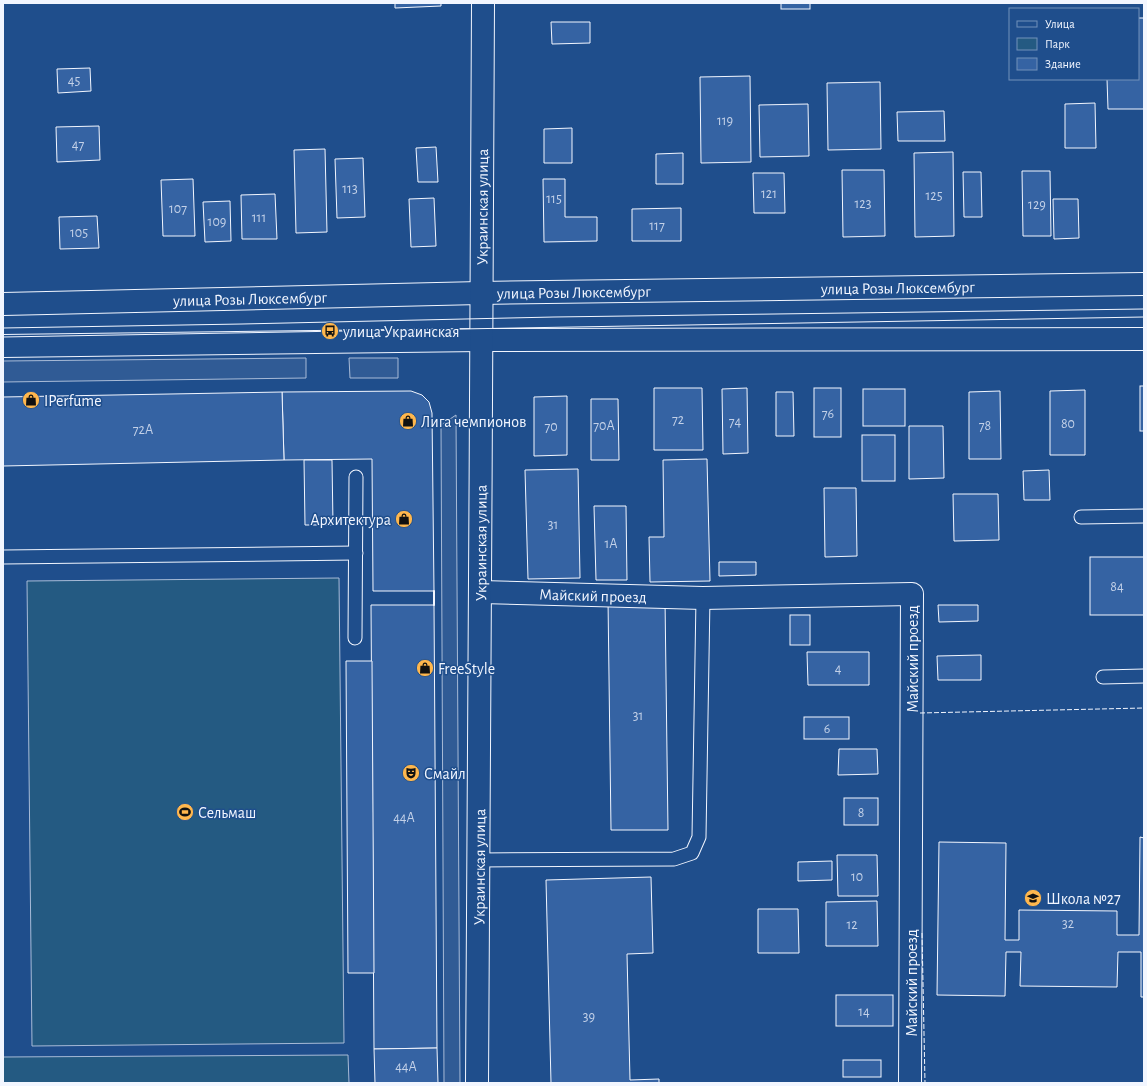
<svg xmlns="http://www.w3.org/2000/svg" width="1147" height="1086" font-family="'Alegreya Sans',sans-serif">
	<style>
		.green { fill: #245a82; stroke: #a8bbd7 }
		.parking { fill: #305b95; stroke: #a8bbd7 }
		.building { fill: #3563a3; stroke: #f2f6ff }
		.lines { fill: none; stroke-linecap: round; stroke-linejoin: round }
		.service-casing { stroke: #f2f6ff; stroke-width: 15 }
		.minor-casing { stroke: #f2f6ff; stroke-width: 24 }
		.tertiary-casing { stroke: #f2f6ff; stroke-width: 24 }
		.service { stroke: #1f4e8c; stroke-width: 13 }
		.minor { stroke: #1f4e8c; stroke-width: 22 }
		.tertiary { stroke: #1f4e8c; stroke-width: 22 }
		.tram { stroke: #f2f6ff; stroke-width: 1 }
		.fence { stroke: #f2f6ff; stroke-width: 1; stroke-dasharray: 5 2; stroke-linecap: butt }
		.wall { stroke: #f2f6ff; stroke-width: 2 }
		.labels { text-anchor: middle; stroke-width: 3; stroke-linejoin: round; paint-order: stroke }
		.number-label { font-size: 14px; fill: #c3d1e8 }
		.street-label { font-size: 16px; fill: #f2f6ff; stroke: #1f4e8c }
		.poi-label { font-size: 16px; fill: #f2f6ff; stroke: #1f4e8c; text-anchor: start }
	</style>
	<rect width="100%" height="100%" fill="#1f4e8c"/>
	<!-- green -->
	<g class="green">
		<polygon points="339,578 344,1043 32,1046 27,581"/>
		<polygon points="348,1055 349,1083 3,1083 3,1057"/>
	</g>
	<!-- parking -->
	<g class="parking">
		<polygon points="306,358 306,378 3,382 3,361"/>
		<polygon points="349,358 398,358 398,378 350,378"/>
		<polygon points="456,415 460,1083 444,1083 441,425"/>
	</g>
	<!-- building -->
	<g class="building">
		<polygon points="395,3 441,3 441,6 395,8"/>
		<rect x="781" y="3" width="29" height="6"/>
		<polygon points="1138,18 1144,18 1144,109 1108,109 1107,79 1138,79"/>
		<polygon points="551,22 590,22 590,43 552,44"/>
		<polygon points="90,68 91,91 58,93 57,69"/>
		<polygon points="750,76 751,162 701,163 700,77"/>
		<polygon points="880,82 881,149 828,150 827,83"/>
		<polygon points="1095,103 1096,148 1065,148 1065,104"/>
		<polygon points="808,104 809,156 760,157 759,105"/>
		<polygon points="944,111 945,141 898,141 897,112"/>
		<polygon points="99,126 100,160 57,162 56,127"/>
		<polygon points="572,128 572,163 544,163 544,129"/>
		<polygon points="436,147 438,182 418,182 416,148"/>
		<polygon points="325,149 327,232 296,233 294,150"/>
		<polygon points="953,152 954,236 915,237 914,153"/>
		<polygon points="683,153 683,184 656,184 656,154"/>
		<polygon points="363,158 365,217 337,218 335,159"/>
		<polygon points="842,170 884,170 885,236 843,237"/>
		<polygon points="1022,171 1050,171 1051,236 1023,236"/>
		<polygon points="963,172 981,172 982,217 964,217"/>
		<polygon points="753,173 784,173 785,213 754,213"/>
		<polygon points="193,179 195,236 163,236 161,180"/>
		<polygon points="543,179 565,179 565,217 597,217 597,241 544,242"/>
		<polygon points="275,194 277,239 242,239 241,195"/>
		<polygon points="434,198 436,246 411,247 409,199"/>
		<polygon points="1053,199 1078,199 1079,238 1054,239"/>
		<polygon points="230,201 231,241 205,242 203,202"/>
		<polygon points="681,208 681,241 632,241 632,209"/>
		<polygon points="97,216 99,248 60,249 59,217"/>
		<rect x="1140" y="386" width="4" height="45"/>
		<polygon points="654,388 702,388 703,450 654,450"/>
		<polygon points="747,388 748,453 723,454 722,389"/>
		<rect x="814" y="388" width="27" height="49"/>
		<rect x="863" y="389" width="42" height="37"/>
		<polygon points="1085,390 1085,455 1050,455 1050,391"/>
		<polygon points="411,391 422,395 429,402 432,413 434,591 373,591 372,459 284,460 282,392"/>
		<polygon points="1000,391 1001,459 969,459 969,392"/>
		<polygon points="282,392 284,460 3,466 3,397"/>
		<polygon points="776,392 793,392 794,436 776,436"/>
		<polygon points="567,396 567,455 534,456 534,397"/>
		<polygon points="591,399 618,399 619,460 591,460"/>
		<polygon points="909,426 943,426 944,478 909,479"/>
		<rect x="862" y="435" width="33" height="46"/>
		<polygon points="707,459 710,581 650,582 649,537 664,537 663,460"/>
		<polygon points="304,460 332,460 333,525 305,525"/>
		<polygon points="578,469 580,578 528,579 525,470"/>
		<polygon points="1049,470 1050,500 1024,500 1023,471"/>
		<polygon points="824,488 856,488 857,556 825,557"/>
		<polygon points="953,494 998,494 999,540 954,541"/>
		<polygon points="594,506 626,506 627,580 596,580"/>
		<rect x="1090" y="557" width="54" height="58"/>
		<polygon points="719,562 756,562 756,575 719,576"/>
		<polygon points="665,599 668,830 611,830 608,600"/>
		<polygon points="371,605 434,605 437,1048 374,1049"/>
		<polygon points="938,605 978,605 978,621 939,622"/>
		<rect x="790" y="615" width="20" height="30"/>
		<polygon points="807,652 869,652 869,685 808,685"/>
		<polygon points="981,655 981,680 938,680 937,656"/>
		<polygon points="346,661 372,661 374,973 348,973"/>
		<rect x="804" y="717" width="45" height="22"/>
		<polygon points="839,749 877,749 878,774 838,775"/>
		<rect x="844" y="798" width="34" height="27"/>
		<polygon points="1140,837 1144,838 1144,997 1141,997 1141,952 1118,952 1117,987 1020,986 1021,952 1006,952 1005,996 937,995 939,842 1006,843 1005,940 1019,940 1019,910 1117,911 1117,935 1139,935"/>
		<polygon points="837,855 877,855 878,896 838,896"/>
		<polygon points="832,861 832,880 798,881 798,862"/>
		<polygon points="651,877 653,953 627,954 630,1080 659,1079 659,1083 551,1083 546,880"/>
		<polygon points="877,901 878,946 826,946 826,902"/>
		<polygon points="758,909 798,909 799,953 758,953"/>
		<rect x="836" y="995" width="57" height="31"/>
		<polygon points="437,1048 438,1083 375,1083 374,1049"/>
		<rect x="843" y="1060" width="38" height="17"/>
	</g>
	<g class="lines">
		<defs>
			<g id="service">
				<polyline points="1081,517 1144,516"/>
				<polyline points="3,557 356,553"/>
				<polyline points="355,638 356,477"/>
				<polyline points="1103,677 1144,676"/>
				<polyline points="480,860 674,859 692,853 699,837 703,598"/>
			</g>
			<g id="minor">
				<path id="s1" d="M481 592 703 598 912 594 910 1083"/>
			</g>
			<g id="tertiary">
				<path id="s2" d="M3 304 480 293 1144 284"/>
				<polyline points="3,346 481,340 1144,339"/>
				<path id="s3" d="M477 1083C481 723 480 363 483 3"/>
			</g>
		</defs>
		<!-- service casing -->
		<use href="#service" class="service-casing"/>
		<!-- minor casing -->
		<use href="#minor" class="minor-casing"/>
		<!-- tertiary casing -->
		<use href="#tertiary" class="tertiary-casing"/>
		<!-- service -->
		<use href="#service" class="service"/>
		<!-- minor -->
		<use href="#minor" class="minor"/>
		<!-- tertiary -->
		<use href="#tertiary" class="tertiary"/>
		<!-- tram -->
		<g class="tram">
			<polyline points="3,328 242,324 554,317 1144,309"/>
			<polyline points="3,337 1144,317"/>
		</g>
		<!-- fence -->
		<g class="fence">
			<polyline points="920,713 1144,708"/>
			<polyline points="922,933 925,1083"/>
		</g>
		<!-- wall -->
		<polyline class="wall" points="434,591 434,605"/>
	</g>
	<!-- icons -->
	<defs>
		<symbol id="bus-disc" viewBox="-11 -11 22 22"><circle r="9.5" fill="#ffb74d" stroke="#1f4e8c"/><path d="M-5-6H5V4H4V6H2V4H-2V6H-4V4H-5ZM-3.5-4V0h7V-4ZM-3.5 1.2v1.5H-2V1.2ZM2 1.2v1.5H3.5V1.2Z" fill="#111"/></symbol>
		<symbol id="shop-disc" viewBox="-11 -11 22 22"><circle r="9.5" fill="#ffb74d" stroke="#1f4e8c"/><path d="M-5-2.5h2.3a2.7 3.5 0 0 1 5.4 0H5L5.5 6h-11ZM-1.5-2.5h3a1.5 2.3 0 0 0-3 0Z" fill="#111"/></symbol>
		<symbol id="theatre-disc" viewBox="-11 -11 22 22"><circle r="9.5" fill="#ffb74d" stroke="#1f4e8c"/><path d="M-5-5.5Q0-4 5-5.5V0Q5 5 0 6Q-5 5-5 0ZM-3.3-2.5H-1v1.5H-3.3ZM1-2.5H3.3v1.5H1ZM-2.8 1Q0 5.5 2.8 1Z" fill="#111"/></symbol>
		<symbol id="stadium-disc" viewBox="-11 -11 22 22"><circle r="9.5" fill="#ffb74d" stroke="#1f4e8c"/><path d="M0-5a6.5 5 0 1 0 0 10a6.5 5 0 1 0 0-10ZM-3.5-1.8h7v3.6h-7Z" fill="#111"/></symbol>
		<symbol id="school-disc" viewBox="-11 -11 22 22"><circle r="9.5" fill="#ffb74d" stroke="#1f4e8c"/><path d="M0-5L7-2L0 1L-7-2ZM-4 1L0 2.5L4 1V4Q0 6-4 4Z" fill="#111"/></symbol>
	</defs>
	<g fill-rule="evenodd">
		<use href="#bus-disc" x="320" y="321" width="20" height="20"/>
		<use href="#shop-disc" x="21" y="390" width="20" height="20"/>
		<use href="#shop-disc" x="398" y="411" width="20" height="20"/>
		<use href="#shop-disc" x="394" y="509" width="20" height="20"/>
		<use href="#shop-disc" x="415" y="658" width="20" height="20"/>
		<use href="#theatre-disc" x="401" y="763" width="20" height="20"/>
		<use href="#stadium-disc" x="175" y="802" width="20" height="20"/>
		<use href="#school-disc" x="1023" y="888" width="20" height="20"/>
	</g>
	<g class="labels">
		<!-- number labels -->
		<g class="number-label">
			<text x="74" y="85">45</text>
			<text x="725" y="125">119</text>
			<text x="78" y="149">47</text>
			<text x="350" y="193">113</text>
			<text x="769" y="198">121</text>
			<text x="934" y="200">125</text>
			<text x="554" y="203">115</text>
			<text x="863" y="208">123</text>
			<text x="1037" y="209">129</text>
			<text x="178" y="213">107</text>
			<text x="259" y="222">111</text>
			<text x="217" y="226">109</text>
			<text x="657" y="230">117</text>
			<text x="79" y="237">105</text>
			<text x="828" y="418">76</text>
			<text x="678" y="424">72</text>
			<text x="735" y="426">74</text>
			<text x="1068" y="428">80</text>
			<text x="604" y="430">70А</text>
			<text x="985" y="430">78</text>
			<text x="551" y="431">70</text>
			<text x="143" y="434">72А</text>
			<text x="553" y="529">31</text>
			<text x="611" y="548">1А</text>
			<text x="1117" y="591">84</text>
			<text x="838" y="673">4</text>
			<text x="638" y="720">31</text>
			<text x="827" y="733">6</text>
			<text x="861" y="817">8</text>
			<text x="404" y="822">44А</text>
			<text x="857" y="881">10</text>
			<text x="1068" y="928">32</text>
			<text x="852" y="929">12</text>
			<text x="864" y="1016">14</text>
			<text x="589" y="1021">39</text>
			<text x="406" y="1071">44А</text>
		</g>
		<!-- street labels -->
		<g class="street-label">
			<text dy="6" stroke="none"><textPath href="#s3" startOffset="876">Украинская улица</textPath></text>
			<text dy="6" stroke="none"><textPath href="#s2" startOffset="895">улица Розы Люксембург</textPath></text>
			<text dy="6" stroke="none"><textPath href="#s2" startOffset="571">улица Розы Люксембург</textPath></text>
			<text dy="6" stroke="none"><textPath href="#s2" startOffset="247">улица Розы Люксембург</textPath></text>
			<text dy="6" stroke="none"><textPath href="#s3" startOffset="540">Украинская улица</textPath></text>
			<text dy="6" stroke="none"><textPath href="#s1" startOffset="112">Майский проезд</textPath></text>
			<text transform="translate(912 659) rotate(-90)" y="6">Майский проезд</text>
			<text dy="6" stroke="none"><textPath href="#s3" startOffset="216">Украинская улица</textPath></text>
			<text transform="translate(911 983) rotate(-90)" y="6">Майский проезд</text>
		</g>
		<!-- poi labels -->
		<g class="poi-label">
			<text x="343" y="337">улица Украинская</text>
			<text x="44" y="406">IPerfume</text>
			<text x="421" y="427">Лига чемпионов</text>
			<text x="391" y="525" text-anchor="end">Архитектура</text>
			<text x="438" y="674">FreeStyle</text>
			<text x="424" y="779">Смайл</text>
			<text x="198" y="818">Сельмаш</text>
			<text x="1046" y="904">Школа №27</text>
		</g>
	</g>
	<!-- border -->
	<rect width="1147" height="1086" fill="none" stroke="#f2f6ff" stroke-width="8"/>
	<!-- legend -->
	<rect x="1009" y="8" width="130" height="72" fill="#1f4e8c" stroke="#7391ba"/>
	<rect x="1017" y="21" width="20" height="6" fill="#1f4e8c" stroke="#7391ba"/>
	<text x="1045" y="28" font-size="12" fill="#f2f6ff">Улица</text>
	<rect x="1017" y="38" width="20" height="12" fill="#245a82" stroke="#7391ba"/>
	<text x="1045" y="48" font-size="12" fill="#f2f6ff">Парк</text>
	<rect x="1017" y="58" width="20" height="12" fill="#3563a3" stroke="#7391ba"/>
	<text x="1045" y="68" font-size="12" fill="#f2f6ff">Здание</text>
</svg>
